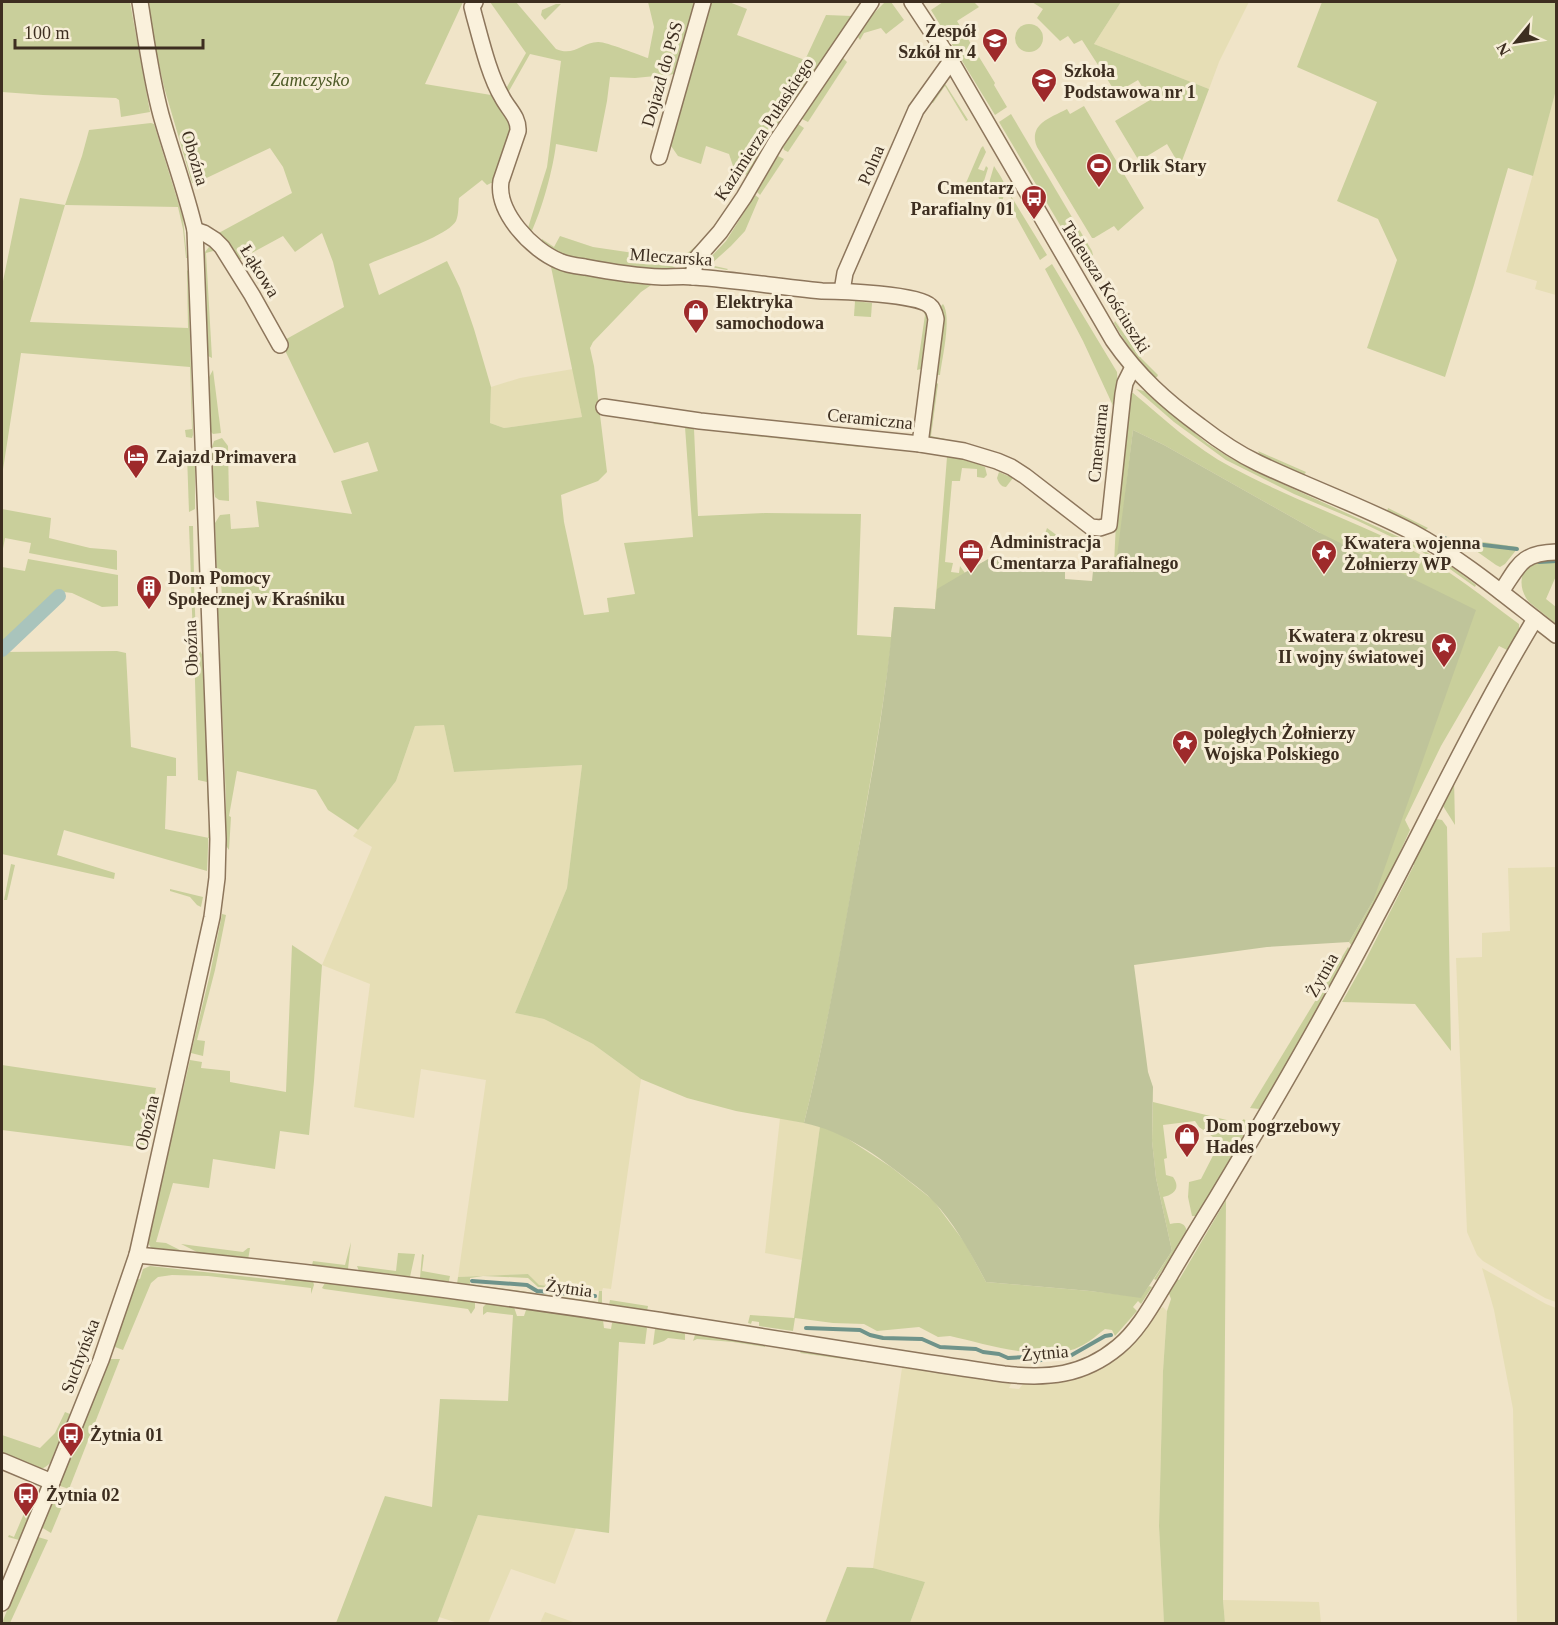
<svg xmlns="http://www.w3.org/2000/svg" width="1558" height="1625" font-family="Georgia,serif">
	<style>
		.farmland { fill: #e6deb5 }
		.green { fill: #c9cf9b }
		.cemetery { fill: #bfc49a }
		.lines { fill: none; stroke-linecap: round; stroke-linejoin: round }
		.stream { stroke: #6f938a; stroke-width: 4 }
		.canal { stroke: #a9c4bc; stroke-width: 14 }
		.minor-casing { stroke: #8d765c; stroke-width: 18 }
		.minor { stroke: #faf1dc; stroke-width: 15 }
		.labels { text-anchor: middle; stroke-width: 6; stroke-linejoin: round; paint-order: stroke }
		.poi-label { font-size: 18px; font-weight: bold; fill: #3d2e20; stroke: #f7eed8; text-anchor: start }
		.street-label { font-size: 18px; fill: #3d2e20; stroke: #f7eed8 }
		.park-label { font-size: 18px; font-style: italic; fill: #4d5a26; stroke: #f7eed8 }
	</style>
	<rect width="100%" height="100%" fill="#f0e4c8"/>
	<!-- farmland -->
	<g class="farmland">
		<polygon points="1121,2 1249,2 1219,62 1209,89 1094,44"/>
		<polygon points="1556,90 1556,295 1535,289 1537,281 1506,272"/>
		<polygon points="573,369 582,417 504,428 490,423 491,387 520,378"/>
		<polygon points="444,725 454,772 582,765 567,888 515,1013 544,1019 593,1044 641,1079 611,1289 603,1288 602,1291 538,1285 528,1274 458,1277 486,1080 421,1069 414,1118 354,1107 370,984 322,965 372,847 353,836 396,781 415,726"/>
		<polygon points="1556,867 1556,1302 1545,1298 1483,1261 1477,1255 1467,1232 1456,958 1482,957 1482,933 1510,931 1508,868"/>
		<polygon points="780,1118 820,1126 802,1260 765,1253"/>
		<polygon points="1482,1268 1546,1304 1556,1308 1556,1623 1517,1623 1513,1409 1494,1310"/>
		<polygon points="1163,1307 1167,1311 1163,1371 1159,1526 1164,1623 910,1623 925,1582 873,1568 902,1368 1012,1382 1009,1388 1019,1389 1023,1384 1059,1382 1095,1371 1116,1359 1129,1348 1138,1338 1157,1310"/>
		<polygon points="478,1515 576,1528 555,1584 511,1569 488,1623 458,1623 439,1617"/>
		<polygon points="1223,1600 1319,1602 1321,1623 1225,1623"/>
		<polygon points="545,1612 576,1623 540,1623"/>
	</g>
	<!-- green -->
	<g class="green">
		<polygon points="2,2 130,2 150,112 121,117 119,100 116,98 43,95 2,92"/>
		<path d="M149 2H463L425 84 497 96 513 122 501 173 493 183H491L487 185 482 180 459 198C458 206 459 214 456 221 447 237 387 255 369 264L379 295 447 261 460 288 474 329 491 387 490 423 504 428 582 417 550 262 657 281 641 292 593 342 590 348 594 366 607 472 598 481 561 495 564 522 584 615 609 612 607 598 635 594 624 543 693 537 685 427 653 424 657 422 695 426 696 429H694L698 516 765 513 861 514 857 635 891 637 894 607 935 609 947 457 926 453 927 450 964 458 985 467 987 475 984 478 977 477V469L962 468 960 481H952L945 562 953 563 951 572 959 573 960 566 965 573 983 562 977 586 892 637C882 719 867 800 853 881 839 962 824 1043 804 1123L736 1111 687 1098 641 1079 593 1044 544 1019 515 1013 567 888 582 765 454 772 444 725 415 726 396 781 358 830 328 810 316 790 237 771 229 816 231 817 229 850 225 844 226 800 217 596H222L221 584 217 582 215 523 220 515 230 514 231 529 259 527 256 501 352 514 341 481 378 471 368 442 334 453 281 342 344 307 333 262 322 233 295 252 283 236 235 262 215 235 292 193 283 167 270 148 196 183H192L164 87 147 10 150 9Z"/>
		<path d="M490 2H516L556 49C574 57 582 42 598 42 604 41 639 55 648 58L654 27 648 2H697L676 74 635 78 610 77 607 101 597 152 556 144C553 170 542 209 531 233L527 231 547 167 561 61 530 54 505 98 503 94 526 53Z"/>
		<polygon points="709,2 729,2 747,9 737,35 805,60 826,15 852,16 860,2 866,2 743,183 748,175 735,172 729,154 706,146 701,164 678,156 669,143"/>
		<polygon points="885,2 891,2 904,20 886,34 881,28 864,33 860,40 858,37 871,16"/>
		<polygon points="943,2 974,2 979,7 957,21 995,83 994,85 1007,107 995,115 931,10"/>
		<polygon points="1032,2 1121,2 1094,44 1209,89 1180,166 1167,144 1139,161 1115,121 1150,100 1138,80 1116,93 1082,40 1074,44 1068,36 1060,41 1037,18 1043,9"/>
		<polygon points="1322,2 1556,2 1556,90 1533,176 1508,168 1474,285 1445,377 1367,348 1397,260 1378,219 1337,201 1377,102 1297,67"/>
		<polygon points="556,4 561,4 545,20 541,15 542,10"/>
		<circle cx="1029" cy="38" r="14"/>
		<polygon points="843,58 847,62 808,122 802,119"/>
		<polygon points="944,82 968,120 966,121 945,86 933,103 929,101"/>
		<path d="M1084 106 1144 208 1118 231 1114 226 1094 238H1092L1037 147C1028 124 1050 118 1067 109L1070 114Z"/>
		<polygon points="1011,114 1092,251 1093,255 1083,264 999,122"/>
		<polygon points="151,123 154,124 183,218 187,258 186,258 183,229 178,207 65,205 30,322 188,328 187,270 188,271 193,435 192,438 186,437 185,430 192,429 190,367 21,353 2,476 2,286 20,198 65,205 82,156 89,130"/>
		<polygon points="798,124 804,128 788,152 784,150 783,147"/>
		<path d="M983 146 986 152 978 169 984 171 986 166 988 168 984 181 989 183 994 166C1007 187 1008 184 1000 208H997L999 198 995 193 979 190 966 183 981 148Z"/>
		<polygon points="778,156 784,159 760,195 757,192"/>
		<polygon points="755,195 759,198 745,231 731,246 710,265 728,269 727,270 705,266 707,261 726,241"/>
		<polygon points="1011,196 1047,255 1040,260 1015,215 1014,215"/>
		<path d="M722 215 725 216 709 240 692 256 689 269 685 273C643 272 574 274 541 243L542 239 554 247 560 236 593 247 654 256 683 272 685 255 703 240Z"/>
		<polygon points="213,245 220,249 206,253 212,358 208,356 205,252 209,247"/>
		<polygon points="1052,264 1117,372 1118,389 1115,410 1083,341 1045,269"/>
		<polygon points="855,301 872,303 871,317 854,316"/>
		<path d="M943 304C952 317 942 359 940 375H937L936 373 940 307Z"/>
		<polygon points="922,309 926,312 927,319 921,369 917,370 925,315"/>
		<path d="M1115 321 1141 358 1158 375 1157 377H1155C1139 361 1125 343 1114 323Z"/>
		<polygon points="213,370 221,433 213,434 211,432 208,379"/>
		<polygon points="937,383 938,384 931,436 950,440 950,443 931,440 928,434 934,384"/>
		<polygon points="1136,389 1144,391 1208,444 1227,456 1256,472 1408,541 1455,569 1476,585 1475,587 1443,564 1417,549 1356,520 1294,494 1226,460 1174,422"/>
		<path d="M1133 393C1164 419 1195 448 1231 467 1289 498 1351 520 1410 549 1449 569 1484 598 1519 624V632L1507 650 1499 646 1441 746 1405 820 1410 830 1395 863 1399 865 1354 949 1349 942 1373 901 1320 533 1164 445 1133 430 1117 564H1114L1116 522 1128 394Z"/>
		<polygon points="736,430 859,444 860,447 735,434"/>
		<polygon points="222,438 228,446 229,501 219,500 215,497 214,492 211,450 214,441"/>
		<polygon points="1258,451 1306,472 1304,475 1260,455"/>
		<polygon points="187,455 193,456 195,459 195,509 189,512"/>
		<path d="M999 472 1013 478 1006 487C1001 487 998 482 997 478Z"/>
		<polygon points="1388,508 1428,528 1425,530 1387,511"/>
		<polygon points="2,509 51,518 49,538 90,548 115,550 117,551 117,570 29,553 31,543 5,538 2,554"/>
		<polygon points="189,526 193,526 194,577 191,578"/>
		<polygon points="1047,528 1066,542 1065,547 1059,547 1059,539 1046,537 1045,534"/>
		<polygon points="1476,541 1518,547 1517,549 1505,564 1500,567 1496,565 1472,548"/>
		<path d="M1556 557V576L1546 599 1556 607V624L1529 602C1519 590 1518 572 1532 563 1539 559 1549 559 1556 557Z"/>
		<polygon points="28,559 118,575 118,606 102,607 72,593 64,592 2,650 2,567 25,571"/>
		<polygon points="194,583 196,638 193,639 191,584"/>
		<path d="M194 648H198L203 656C206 728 211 799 207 871L64 830 57 855 115 873 114 879 2 854V652L117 651 126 653 131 747 176 758V776H167L165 829 209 838 207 782 198 780Z"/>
		<polygon points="1477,734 1478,738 1476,738 1454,778 1455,825 1443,806 1442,802"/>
		<polygon points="1437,819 1442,820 1447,827 1451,1051 1415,1004 1342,1002 1364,963 1414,865 1411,862 1431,823"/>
		<polygon points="11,864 15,865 7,900 4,900"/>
		<polygon points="170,889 203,897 201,907 197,905 190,897 170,891"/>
		<polygon points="222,914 226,915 215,970 197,1040 205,1041 203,1056 191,1053 210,974"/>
		<polygon points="292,945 322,965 314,1081 309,1135 280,1131 275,1169 213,1159 209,1188 173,1183 156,1242 166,1243 188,1254 152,1249 147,1242 190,1060 202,1062 201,1068 230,1071 230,1082 286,1092"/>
		<polygon points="1348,947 1352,953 1262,1105 1259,1109 1250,1108"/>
		<polygon points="2,1065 156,1088 144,1148 2,1130"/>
		<path d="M1153 1102 1239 1123 1244 1119 1249 1125 1248 1129 1200 1213 1196 1216H1192L1188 1197 1189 1182 1201 1179 1220 1142 1199 1127 1195 1121 1163 1125 1167 1158 1164 1159 1166 1175 1173 1177C1181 1188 1174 1195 1163 1197L1170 1224C1179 1222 1186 1222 1187 1233L1170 1264 1167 1263 1156 1280 1154 1279 1172 1251 1156 1178 1152 1141Z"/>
		<path d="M820 1126 842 1135 891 1167 933 1200 965 1243 986 1282 1090 1291 1141 1297 1149 1286 1152 1287 1141 1304 1138 1301 1133 1307 1137 1311 1115 1336 1112 1330 1105 1329C1098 1334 1091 1341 1083 1345 1049 1365 987 1344 950 1336L938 1337 919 1327 877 1331 864 1324 833 1323 795 1318 793 1331 759 1326V1322L752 1321 751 1324 748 1323 750 1315 794 1318Z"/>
		<polygon points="1226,1200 1223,1600 1225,1623 1164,1624 1159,1526 1163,1371 1167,1311 1171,1299 1168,1291 1175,1277 1179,1280"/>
		<polygon points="351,1242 348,1269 347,1270 312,1265 313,1261 345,1265"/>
		<polygon points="181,1244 243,1252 248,1248 250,1248 248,1260 203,1255"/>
		<polygon points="398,1253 415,1254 410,1277 406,1277 359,1271 357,1266 396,1271"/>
		<polygon points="422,1254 424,1255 422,1271 450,1276 449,1281 448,1283 422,1280 420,1278"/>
		<polygon points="150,1266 285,1281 286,1277 310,1280 313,1281 314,1285 311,1294 311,1288 208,1276 172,1275 158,1277 151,1283 123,1350 115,1347 113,1343 136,1279 140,1279 143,1269"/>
		<polygon points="528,1274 539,1285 593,1290 538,1287 528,1278 483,1276 470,1278 470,1284 598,1302 599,1291 602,1291 602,1304 457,1284 458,1277"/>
		<polygon points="325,1283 473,1301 475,1302 475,1308 471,1314 468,1309 324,1289 322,1288"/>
		<polygon points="610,1300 648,1306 647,1311 609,1305"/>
		<polygon points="487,1303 514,1307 517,1316 524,1316 526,1310 530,1310 603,1320 604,1328 611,1329 612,1323 615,1322 645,1326 647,1328 645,1344 619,1342 609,1533 478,1515 437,1623 336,1623 385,1496 432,1507 440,1399 508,1401 513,1315 487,1312 483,1315 483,1307"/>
		<polygon points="658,1328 683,1332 685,1334 685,1340 668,1338 664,1341 653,1345 655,1329"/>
		<polygon points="697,1333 765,1343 765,1347 733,1342 697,1339 693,1341 695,1335"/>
		<polygon points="802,1350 1012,1382 800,1353"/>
		<polygon points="110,1359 120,1359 69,1489 60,1486 59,1484 107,1361"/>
		<path d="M65 1412 70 1414 50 1463C46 1467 44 1469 38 1468L37 1469 2 1454V1435L40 1448 55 1433Z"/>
		<polygon points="58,1493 66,1497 51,1533 41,1527 54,1494"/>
		<polygon points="28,1504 33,1507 19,1540 8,1537 9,1535 14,1537"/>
		<polygon points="38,1537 48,1540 10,1623 2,1623 35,1540"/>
		<polygon points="847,1567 873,1568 925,1582 910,1623 825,1623"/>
	</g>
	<!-- cemetery -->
	<path class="cemetery" d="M1133 430 1164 445 1320 533 1476 610 1373 901 1349 942 1267 947 1134 965 1148 1072 1153 1087 1152 1141 1156 1178 1172 1251 1141 1298 1090 1291 986 1282C971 1254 956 1225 933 1201 926 1193 917 1187 908 1180 877 1155 843 1131 804 1123 825 1039 840 953 855 868 871 781 887 694 894 607L935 609 937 589 988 559 1065 567V579L1092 581 1093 571 1115 572Z"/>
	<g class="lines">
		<!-- stream -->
		<g class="stream">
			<polyline points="1442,537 1455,542"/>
			<polyline points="1475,544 1517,549"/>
			<polyline points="1539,562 1556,561"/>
			<polyline points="472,1281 527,1285 537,1291 595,1296"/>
			<polyline points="806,1328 860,1330 870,1335 883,1338 922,1339 940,1347 976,1349 983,1352 999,1354 1008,1358 1026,1357 1034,1361 1070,1356 1105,1336 1111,1335"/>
		</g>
		<!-- canal -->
		<polyline class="canal" points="2,650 59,596"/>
		<defs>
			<g id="minor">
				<path d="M475 2 472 7 474 15C481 40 489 75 502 97 508 109 519 117 518 131L501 181C496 212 532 250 559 261 567 265 577 266 585 267 611 272 637 276 662 277 673 277 684 276 694 277 737 280 779 287 822 291 840 291 919 294 930 306 934 309 935 315 936 319L920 444"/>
				<path d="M912 2 951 61 1113 340C1138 376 1166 401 1200 426 1218 440 1237 453 1258 463 1308 487 1362 506 1412 532 1464 560 1509 599 1556 635"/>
				<polyline points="659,157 703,2"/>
				<polyline points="195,230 204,233 215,240 222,247 252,295 280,345"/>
				<polyline points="693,277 695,262 697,258 720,232 744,197 776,142 871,2"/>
				<polyline points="842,291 845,273 916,110 951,61"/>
				<polyline points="604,407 700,421 920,444 964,451 997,461 1011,467 1025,476 1091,527 1100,528 1109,525 1123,394 1125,383 1133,367"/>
				<path d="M1501 592C1519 565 1521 553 1556 552"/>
				<path d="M137 1255C309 1271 480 1293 650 1319 768 1337 886 1357 1004 1374 1047 1379 1083 1376 1118 1347 1140 1329 1154 1301 1169 1277 1184 1251 1200 1225 1216 1199 1272 1106 1326 1013 1376 917 1429 818 1477 715 1535 619"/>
				<polyline points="2,1461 52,1482"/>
				<path d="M2 1603 52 1482 101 1360 137 1255 212 917 217 878 218 839 195 230C186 191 172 154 161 115 151 78 146 39 140 2"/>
			</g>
		</defs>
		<!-- minor casing -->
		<use href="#minor" class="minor-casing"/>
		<!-- minor -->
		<use href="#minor" class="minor"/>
	</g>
	<!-- icons -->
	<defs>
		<symbol id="school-pin" viewBox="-11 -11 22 30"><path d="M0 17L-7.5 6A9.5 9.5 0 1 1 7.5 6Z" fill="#9e2a2b" stroke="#f7eed8"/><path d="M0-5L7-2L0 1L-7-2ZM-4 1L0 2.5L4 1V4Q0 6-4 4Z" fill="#fff"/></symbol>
		<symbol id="stadium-pin" viewBox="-11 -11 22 30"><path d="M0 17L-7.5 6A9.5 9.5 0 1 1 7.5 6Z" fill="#9e2a2b" stroke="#f7eed8"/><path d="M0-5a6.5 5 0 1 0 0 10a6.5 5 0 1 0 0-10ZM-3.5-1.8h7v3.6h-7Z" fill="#fff"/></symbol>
		<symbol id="bus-pin" viewBox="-11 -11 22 30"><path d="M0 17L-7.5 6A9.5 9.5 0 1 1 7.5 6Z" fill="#9e2a2b" stroke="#f7eed8"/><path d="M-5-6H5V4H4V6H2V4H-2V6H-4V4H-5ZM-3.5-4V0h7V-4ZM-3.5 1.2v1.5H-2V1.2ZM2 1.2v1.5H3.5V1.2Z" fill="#fff"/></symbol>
		<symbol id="shop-pin" viewBox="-11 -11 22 30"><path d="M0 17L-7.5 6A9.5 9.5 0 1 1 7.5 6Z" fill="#9e2a2b" stroke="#f7eed8"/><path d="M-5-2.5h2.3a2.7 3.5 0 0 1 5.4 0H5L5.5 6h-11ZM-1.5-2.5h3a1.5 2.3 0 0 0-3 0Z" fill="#fff"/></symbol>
		<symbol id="hotel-pin" viewBox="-11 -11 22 30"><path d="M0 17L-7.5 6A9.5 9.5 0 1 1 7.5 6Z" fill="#9e2a2b" stroke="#f7eed8"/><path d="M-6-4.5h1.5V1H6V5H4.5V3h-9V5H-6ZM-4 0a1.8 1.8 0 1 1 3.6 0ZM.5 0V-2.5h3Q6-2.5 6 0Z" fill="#fff"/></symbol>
		<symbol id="office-pin" viewBox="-11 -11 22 30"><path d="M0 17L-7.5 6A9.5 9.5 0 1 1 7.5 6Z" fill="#9e2a2b" stroke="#f7eed8"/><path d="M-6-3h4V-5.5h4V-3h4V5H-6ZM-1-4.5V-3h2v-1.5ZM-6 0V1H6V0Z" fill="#fff"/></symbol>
		<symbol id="sight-pin" viewBox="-11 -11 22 30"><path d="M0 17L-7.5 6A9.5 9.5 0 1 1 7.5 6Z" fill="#9e2a2b" stroke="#f7eed8"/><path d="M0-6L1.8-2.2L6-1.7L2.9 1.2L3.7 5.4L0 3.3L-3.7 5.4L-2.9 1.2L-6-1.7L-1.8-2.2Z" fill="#fff"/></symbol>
		<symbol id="building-pin" viewBox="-11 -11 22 30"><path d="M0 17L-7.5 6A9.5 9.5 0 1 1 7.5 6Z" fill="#9e2a2b" stroke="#f7eed8"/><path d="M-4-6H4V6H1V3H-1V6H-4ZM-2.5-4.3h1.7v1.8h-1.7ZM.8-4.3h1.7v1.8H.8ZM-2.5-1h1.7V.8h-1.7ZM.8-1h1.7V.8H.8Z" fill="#fff"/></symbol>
	</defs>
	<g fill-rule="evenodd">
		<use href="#school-pin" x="980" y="26" width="30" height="40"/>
		<use href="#school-pin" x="1029" y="66" width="30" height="40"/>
		<use href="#stadium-pin" x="1084" y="151" width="30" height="40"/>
		<use href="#bus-pin" x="1019" y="183" width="30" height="40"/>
		<use href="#shop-pin" x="681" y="297" width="30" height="40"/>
		<use href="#hotel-pin" x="121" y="442" width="30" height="40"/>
		<use href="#office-pin" x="956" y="537" width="30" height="40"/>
		<use href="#sight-pin" x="1309" y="538" width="30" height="40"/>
		<use href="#building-pin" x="134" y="573" width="30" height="40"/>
		<use href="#sight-pin" x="1429" y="631" width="30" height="40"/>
		<use href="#sight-pin" x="1170" y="728" width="30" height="40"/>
		<use href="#shop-pin" x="1172" y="1121" width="30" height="40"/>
		<use href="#bus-pin" x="56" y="1420" width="30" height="40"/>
		<use href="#bus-pin" x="11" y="1480" width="30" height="40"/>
	</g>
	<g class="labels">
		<!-- poi labels -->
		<g class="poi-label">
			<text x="976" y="37" text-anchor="end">Zespół<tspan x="976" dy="21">Szkół nr 4</tspan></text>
			<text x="1064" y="77">Szkoła<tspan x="1064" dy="21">Podstawowa nr 1</tspan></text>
			<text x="1118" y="172">Orlik Stary</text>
			<text x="1014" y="194" text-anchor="end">Cmentarz<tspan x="1014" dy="21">Parafialny 01</tspan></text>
			<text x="716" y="308">Elektryka<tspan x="716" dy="21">samochodowa</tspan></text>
			<text x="156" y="463">Zajazd Primavera</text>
			<text x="990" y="548">Administracja<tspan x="990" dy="21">Cmentarza Parafialnego</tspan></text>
			<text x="1344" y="549">Kwatera wojenna<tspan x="1344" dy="21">Żołnierzy WP</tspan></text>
			<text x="168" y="584">Dom Pomocy<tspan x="168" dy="21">Społecznej w Kraśniku</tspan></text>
			<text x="1424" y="642" text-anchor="end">Kwatera z okresu<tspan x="1424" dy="21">II wojny światowej</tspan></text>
			<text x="1204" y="739">poległych Żołnierzy<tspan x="1204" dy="21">Wojska Polskiego</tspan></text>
			<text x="1206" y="1132">Dom pogrzebowy<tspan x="1206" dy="21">Hades</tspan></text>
			<text x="90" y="1441">Żytnia 01</text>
			<text x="46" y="1501">Żytnia 02</text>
		</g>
		<!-- street labels -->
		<g class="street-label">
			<text transform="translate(662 74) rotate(-74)" y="6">Dojazd do PSS</text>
			<text transform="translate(764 129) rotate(-57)" y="6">Kazimierza Pułaskiego</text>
			<text transform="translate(195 158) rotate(73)" y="6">Oboźna</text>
			<text transform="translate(871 165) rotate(-67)" y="6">Polna</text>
			<text transform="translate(671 257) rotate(4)" y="6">Mleczarska</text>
			<text transform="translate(260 271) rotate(58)" y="6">Łąkowa</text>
			<text transform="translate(1106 287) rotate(58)" y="6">Tadeusza Kościuszki</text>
			<text transform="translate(870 419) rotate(6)" y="6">Ceramiczna</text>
			<text transform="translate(1098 443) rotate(-84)" y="6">Cmentarna</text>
			<text transform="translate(191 648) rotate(-92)" y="6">Oboźna</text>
			<text transform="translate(1322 975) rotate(-61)" y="6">Żytnia</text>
			<text transform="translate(147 1123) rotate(-77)" y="6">Oboźna</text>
			<text transform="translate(569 1288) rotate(8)" y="6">Żytnia</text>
			<text transform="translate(1045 1353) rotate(-5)" y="6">Żytnia</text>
			<text transform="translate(80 1356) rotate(-69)" y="6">Suchyńska</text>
		</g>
		<!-- park labels -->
		<g class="park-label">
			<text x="310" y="86">Zamczysko</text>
		</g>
	</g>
	<!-- border -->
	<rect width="1558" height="1625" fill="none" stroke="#3d2e20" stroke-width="6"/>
	<!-- north arrow -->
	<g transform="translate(1516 42) rotate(240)" stroke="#f7eed8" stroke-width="4.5" paint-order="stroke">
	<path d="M0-4.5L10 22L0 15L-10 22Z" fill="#3d2e20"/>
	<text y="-9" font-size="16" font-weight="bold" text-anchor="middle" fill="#3d2e20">N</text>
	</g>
	<!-- scale -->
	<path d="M15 39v9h188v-9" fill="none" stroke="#3d2e20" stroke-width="3"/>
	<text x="24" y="39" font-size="18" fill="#3d2e20" stroke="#f7eed8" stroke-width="4.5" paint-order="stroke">100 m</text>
</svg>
